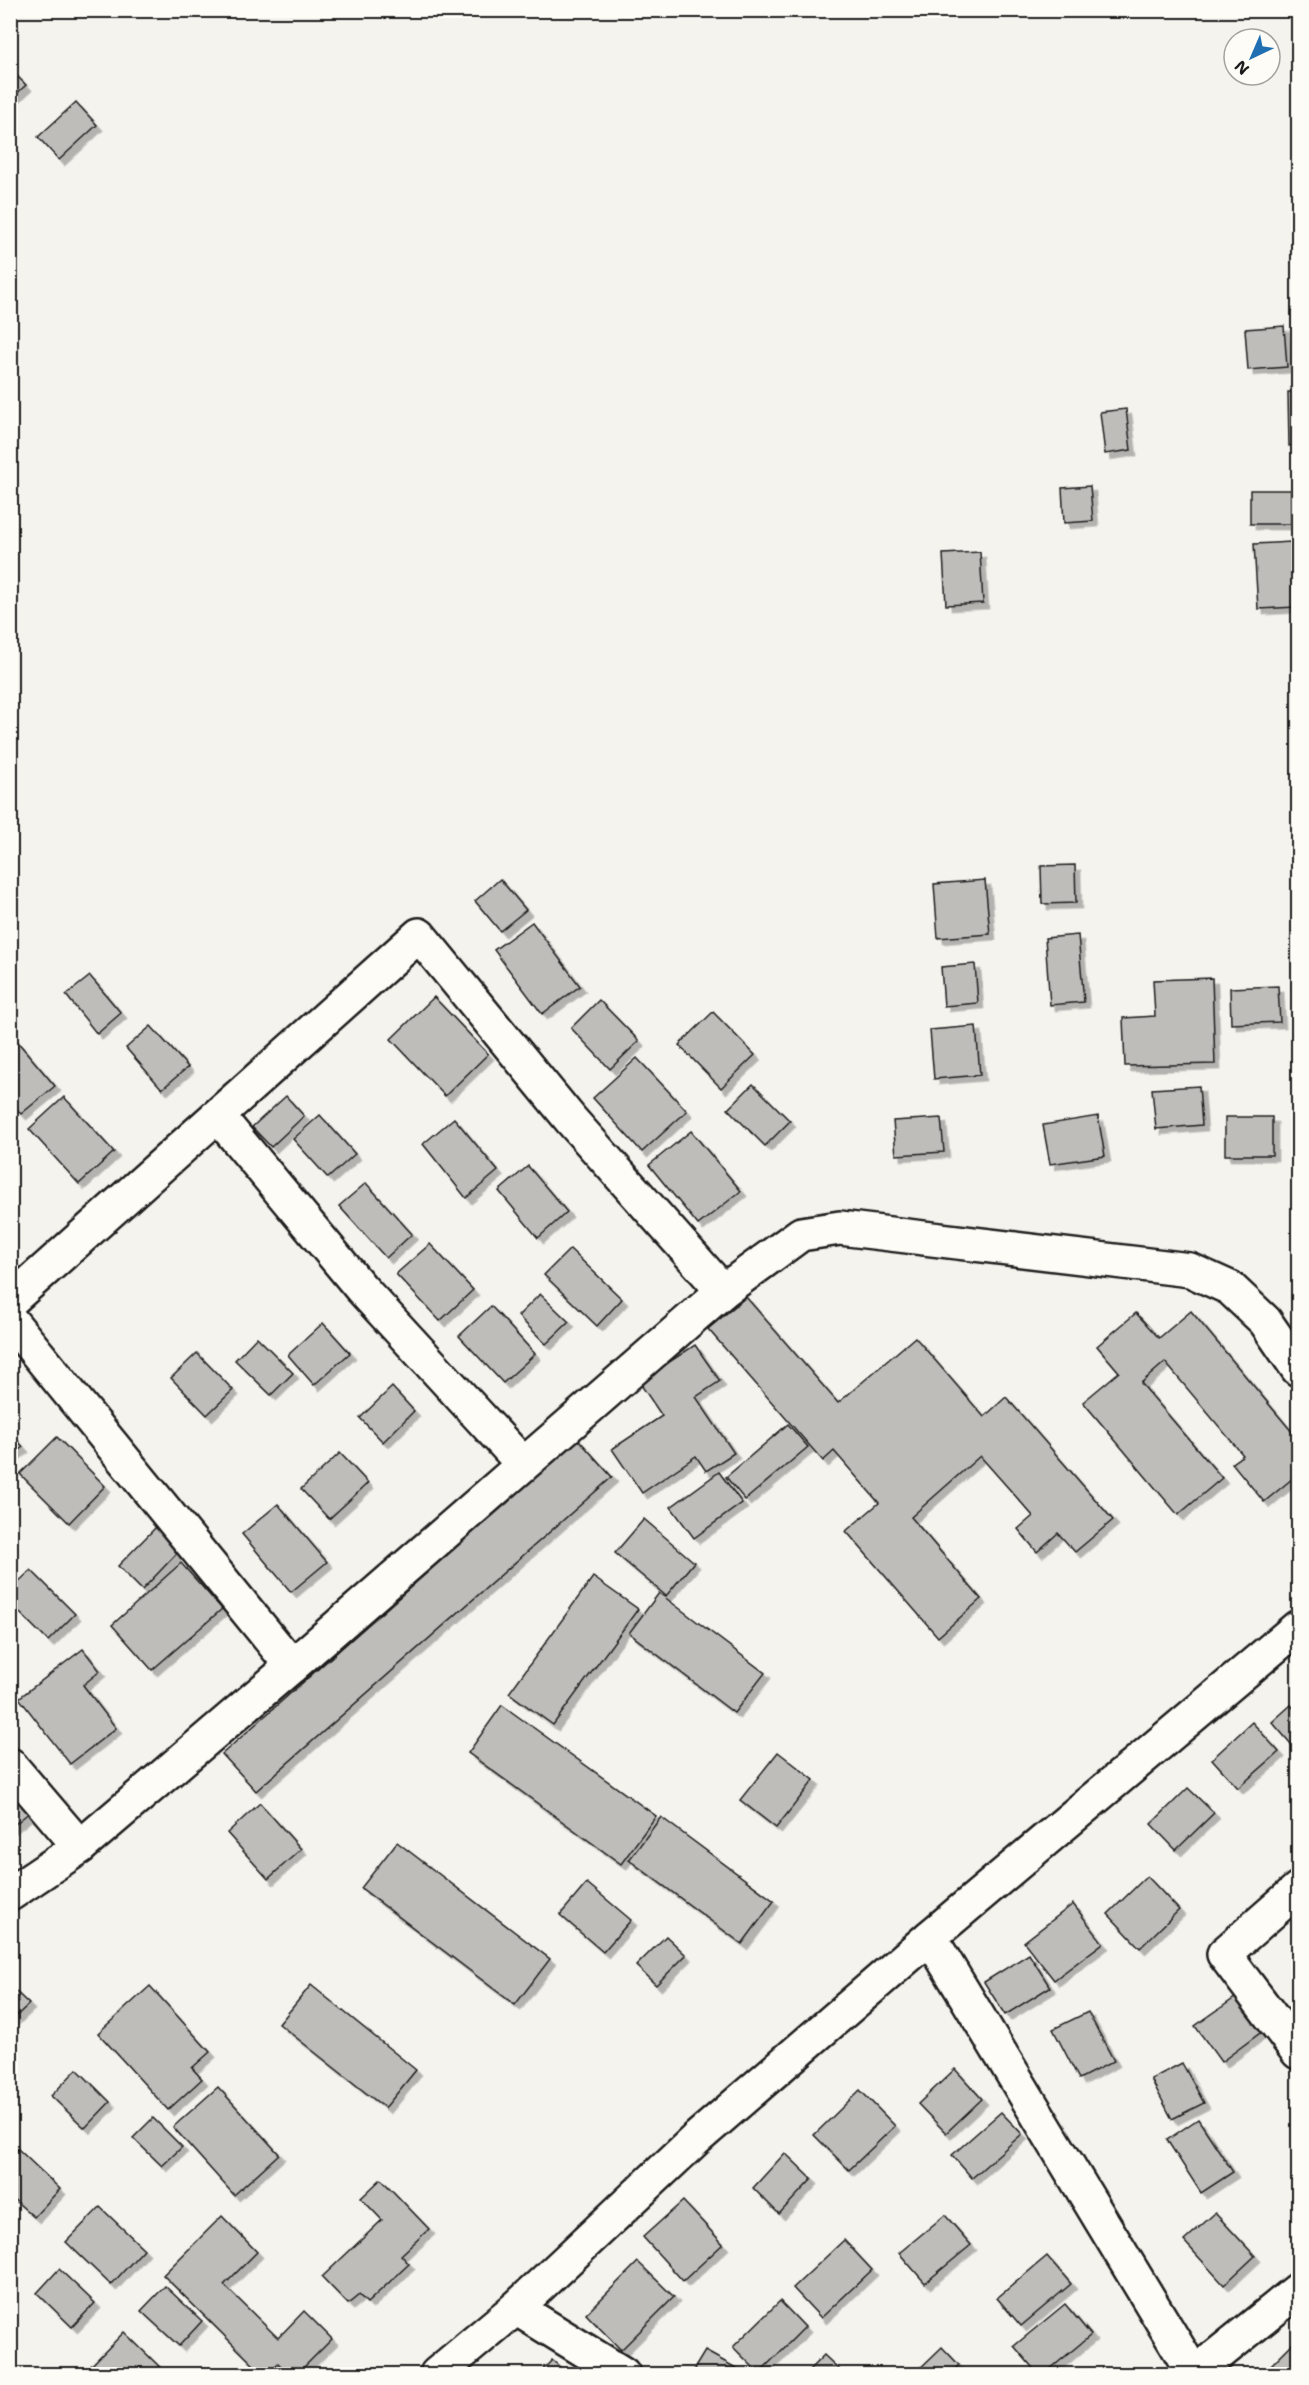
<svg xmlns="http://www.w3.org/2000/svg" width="1309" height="2385" font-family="'Shantell Sans',sans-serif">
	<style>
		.building { fill: #bebdba; stroke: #1c1c1c; stroke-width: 1.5; filter: url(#shadow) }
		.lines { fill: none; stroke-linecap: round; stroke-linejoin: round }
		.minor-casing { stroke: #1c1c1c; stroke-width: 38 }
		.minor { stroke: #fdfcf7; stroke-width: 33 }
	</style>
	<defs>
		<filter id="shadow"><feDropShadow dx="5.5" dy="5.5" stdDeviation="0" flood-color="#0004"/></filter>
	</defs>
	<rect width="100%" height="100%" fill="#f4f3ee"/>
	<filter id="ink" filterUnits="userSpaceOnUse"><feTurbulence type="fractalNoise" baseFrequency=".0167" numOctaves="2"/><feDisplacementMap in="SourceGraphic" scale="12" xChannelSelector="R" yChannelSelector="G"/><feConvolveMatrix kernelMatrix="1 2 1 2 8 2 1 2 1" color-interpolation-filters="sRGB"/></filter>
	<g filter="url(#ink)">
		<!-- building -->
		<g class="building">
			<polygon points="10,69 26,85 10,100"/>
			<polygon points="76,102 97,125 59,160 38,137"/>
			<polygon points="1284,326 1287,367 1248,370 1245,329"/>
			<polygon points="1288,392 1298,392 1298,445 1289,446"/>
			<polygon points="1126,409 1131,450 1105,454 1100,412"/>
			<polygon points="1090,486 1093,521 1064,523 1062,488"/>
			<rect x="1250" y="490" width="41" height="34"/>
			<polygon points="1291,542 1296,607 1258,609 1254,544"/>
			<polygon points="980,552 983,603 946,605 943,554"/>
			<polygon points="1075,865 1076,903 1042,904 1041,866"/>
			<polygon points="500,879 526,910 500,931 475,901"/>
			<polygon points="985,880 990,934 938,938 934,884"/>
			<polygon points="532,922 580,986 542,1014 494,950"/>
			<polygon points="1078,935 1084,1002 1050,1005 1045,938"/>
			<polygon points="975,964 978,1003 944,1006 941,967"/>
			<polygon points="90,976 121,1013 97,1034 66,995"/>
			<polygon points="1212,978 1215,1064 1125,1066 1123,1018 1155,1016 1153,980"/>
			<polygon points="1292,982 1298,982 1298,1060 1296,1061"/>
			<polygon points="1278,986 1280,1022 1231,1024 1230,988"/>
			<polygon points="434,997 488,1054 445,1096 391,1039"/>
			<polygon points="599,1000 639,1041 610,1069 571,1028"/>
			<polygon points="713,1012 755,1055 721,1088 679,1045"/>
			<polygon points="151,1026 188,1067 162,1089 126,1048"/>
			<polygon points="976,1026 980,1075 934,1079 930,1030"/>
			<polygon points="11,1034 55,1086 21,1114 10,1102"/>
			<polygon points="637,1058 687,1111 642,1152 593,1098"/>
			<polygon points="753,1084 790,1121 765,1146 728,1109"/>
			<polygon points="1199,1086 1202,1125 1156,1129 1152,1089"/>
			<polygon points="286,1096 304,1116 271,1147 252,1127"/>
			<polygon points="64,1097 114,1152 79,1184 29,1129"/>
			<polygon points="320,1115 355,1154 328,1178 293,1139"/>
			<polygon points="1098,1116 1105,1156 1050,1164 1043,1125"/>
			<rect x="1225" y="1117" width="47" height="38"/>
			<polygon points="454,1118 498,1171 466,1198 423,1144"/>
			<polygon points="941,1118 944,1152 896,1155 893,1121"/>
			<polygon points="691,1131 741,1191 698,1225 649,1165"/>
			<polygon points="528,1166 567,1212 538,1238 499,1191"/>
			<polygon points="366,1183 412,1234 386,1258 339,1206"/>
			<polygon points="430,1244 473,1290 440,1321 396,1274"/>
			<polygon points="570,1249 622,1299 597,1326 544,1275"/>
			<polygon points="540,1294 569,1322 546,1344 518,1316"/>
			<polygon points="746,1297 838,1403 915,1337 984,1417 1006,1397 1113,1520 1075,1552 1058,1533 1037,1552 1018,1529 1033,1516 980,1456 911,1517 981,1599 938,1637 846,1531 879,1503 834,1451 823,1461 708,1329"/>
			<polygon points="491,1306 535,1354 503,1383 459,1336"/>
			<polygon points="1191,1311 1298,1439 1298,1474 1264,1502 1232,1463 1243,1455 1165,1362 1141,1383 1222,1478 1178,1515 1083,1402 1119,1372 1097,1346 1136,1313 1159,1338"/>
			<polygon points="323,1323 350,1353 314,1385 288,1355"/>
			<polygon points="257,1337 293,1373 271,1395 235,1360"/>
			<polygon points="695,1345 720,1381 696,1397 734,1453 706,1471 696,1456 642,1493 612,1449 662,1416 639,1382"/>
			<polygon points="197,1353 233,1390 207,1415 171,1378"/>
			<polygon points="392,1387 414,1411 383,1442 360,1418"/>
			<polygon points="788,1424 808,1447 745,1500 726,1477"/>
			<polygon points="10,1432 23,1447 10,1457"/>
			<polygon points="57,1437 105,1486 69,1523 20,1474"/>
			<polygon points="578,1439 612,1477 256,1791 222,1754"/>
			<polygon points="340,1453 368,1483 329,1519 301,1489"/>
			<polygon points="719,1472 742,1503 694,1538 671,1507"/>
			<polygon points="278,1504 327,1562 291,1592 242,1534"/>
			<polygon points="644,1519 694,1562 666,1596 615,1553"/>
			<polygon points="157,1526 181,1549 142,1590 118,1566"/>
			<polygon points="181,1563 222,1609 152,1670 112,1625"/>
			<polygon points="31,1570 75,1614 48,1641 10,1603 10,1590"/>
			<polygon points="593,1577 638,1609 553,1725 509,1693"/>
			<polygon points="659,1593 765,1673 734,1713 629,1633"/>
			<polygon points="83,1649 100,1671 83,1685 116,1728 70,1764 19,1698"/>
			<polygon points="502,1705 656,1816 621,1864 468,1753"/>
			<polygon points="1291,1705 1298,1713 1298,1752 1272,1722"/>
			<polygon points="1252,1722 1279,1752 1238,1788 1212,1759"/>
			<polygon points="778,1752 814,1780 776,1828 740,1800"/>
			<polygon points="10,1788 30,1812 10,1828"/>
			<polygon points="1188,1788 1214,1813 1176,1850 1151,1824"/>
			<polygon points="260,1803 301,1849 268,1879 227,1833"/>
			<polygon points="661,1817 774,1901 742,1944 629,1860"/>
			<polygon points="397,1842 550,1959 515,2005 361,1888"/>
			<polygon points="1147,1876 1179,1910 1140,1948 1108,1914"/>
			<polygon points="587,1883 631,1920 603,1952 560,1915"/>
			<polygon points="1073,1904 1103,1943 1054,1980 1024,1942"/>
			<polygon points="666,1936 686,1955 656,1985 636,1966"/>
			<polygon points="1029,1954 1050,1987 1005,2015 984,1982"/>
			<polygon points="311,1985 416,2070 385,2108 279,2024"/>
			<polygon points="10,1986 29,2004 10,2022"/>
			<polygon points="150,1986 210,2052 192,2068 202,2079 168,2110 98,2033"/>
			<polygon points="1239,1995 1264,2030 1221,2062 1195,2026"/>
			<polygon points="1088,2012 1114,2061 1079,2079 1053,2029"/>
			<polygon points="1182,2063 1204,2103 1172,2119 1151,2079"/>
			<polygon points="77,2069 110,2102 85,2128 51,2096"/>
			<polygon points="955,2069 982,2099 946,2133 918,2104"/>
			<polygon points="218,2087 279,2154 234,2195 173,2127"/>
			<polygon points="860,2090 895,2126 849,2170 814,2135"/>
			<polygon points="1001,2112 1022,2134 972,2178 952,2155"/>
			<polygon points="153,2118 182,2147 162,2166 133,2138"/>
			<polygon points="1198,2119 1233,2172 1201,2193 1167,2140"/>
			<polygon points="18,2149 60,2189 34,2217 10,2196 10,2157"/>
			<polygon points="785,2153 812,2179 779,2214 753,2188"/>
			<polygon points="381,2179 429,2229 401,2255 409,2264 367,2303 359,2295 348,2304 322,2277 382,2220 361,2198"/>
			<polygon points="683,2201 723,2244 683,2281 643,2237"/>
			<polygon points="100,2207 144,2249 111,2285 66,2242"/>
			<polygon points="1215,2213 1255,2256 1224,2285 1184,2241"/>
			<polygon points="945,2215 971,2245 925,2283 899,2253"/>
			<polygon points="222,2216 257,2252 224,2285 278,2338 304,2311 332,2339 297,2374 289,2374 278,2363 268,2374 263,2374 163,2275"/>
			<polygon points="844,2240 872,2270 821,2318 793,2288"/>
			<polygon points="1047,2256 1071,2284 1021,2326 997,2298"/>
			<polygon points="638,2262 674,2297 621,2350 586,2314"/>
			<polygon points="59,2269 95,2303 72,2327 37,2293"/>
			<polygon points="165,2286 202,2321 179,2346 141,2311"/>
			<polygon points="780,2301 805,2327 759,2373 733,2347"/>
			<polygon points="1065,2304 1091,2335 1044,2374 1038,2374 1014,2346"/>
			<polygon points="124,2332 167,2374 88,2374 85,2372"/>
			<polygon points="1297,2339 1298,2374 1277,2374 1269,2367"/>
			<polygon points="942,2347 959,2365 950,2374 914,2374"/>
			<polygon points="705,2351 747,2374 691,2374"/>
			<polygon points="824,2355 844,2374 805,2374"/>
			<polygon points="552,2360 568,2374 539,2374"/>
		</g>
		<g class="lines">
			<defs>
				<g id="minor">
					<polyline points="218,1116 361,1288 523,1464"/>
					<polyline points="10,1301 419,935 571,1120 723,1291"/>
					<polyline points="10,1320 292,1666"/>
					<polyline points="10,1765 80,1847"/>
					<polyline points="1298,1889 1224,1954 1298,2052"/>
					<polyline points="10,1894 80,1847 292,1666 723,1291 801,1234 840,1228 1190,1270 1230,1288 1265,1321 1298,1369"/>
					<polyline points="930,1937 1194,2374"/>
					<polyline points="516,2308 623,2374"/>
					<polyline points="437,2374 516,2308 696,2139 930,1937 1298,1627"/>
					<polyline points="1194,2374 1298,2290"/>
				</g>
			</defs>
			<!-- minor casing -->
			<use href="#minor" class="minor-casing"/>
			<!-- minor -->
			<use href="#minor" class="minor"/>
		</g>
	</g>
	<!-- margin -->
	<rect width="1309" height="2385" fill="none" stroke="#fdfcf7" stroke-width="36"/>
	<rect x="18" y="18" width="1273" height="2349" fill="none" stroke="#1c1c1c" stroke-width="2" filter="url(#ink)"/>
	<!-- north arrow -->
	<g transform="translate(1252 57) rotate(224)"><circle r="28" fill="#fdfcf7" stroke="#a3a29f" stroke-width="1.5"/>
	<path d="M0-4.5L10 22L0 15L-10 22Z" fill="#1f6fb2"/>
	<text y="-9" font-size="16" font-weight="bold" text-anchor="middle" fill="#1c1c1c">N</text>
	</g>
</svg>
